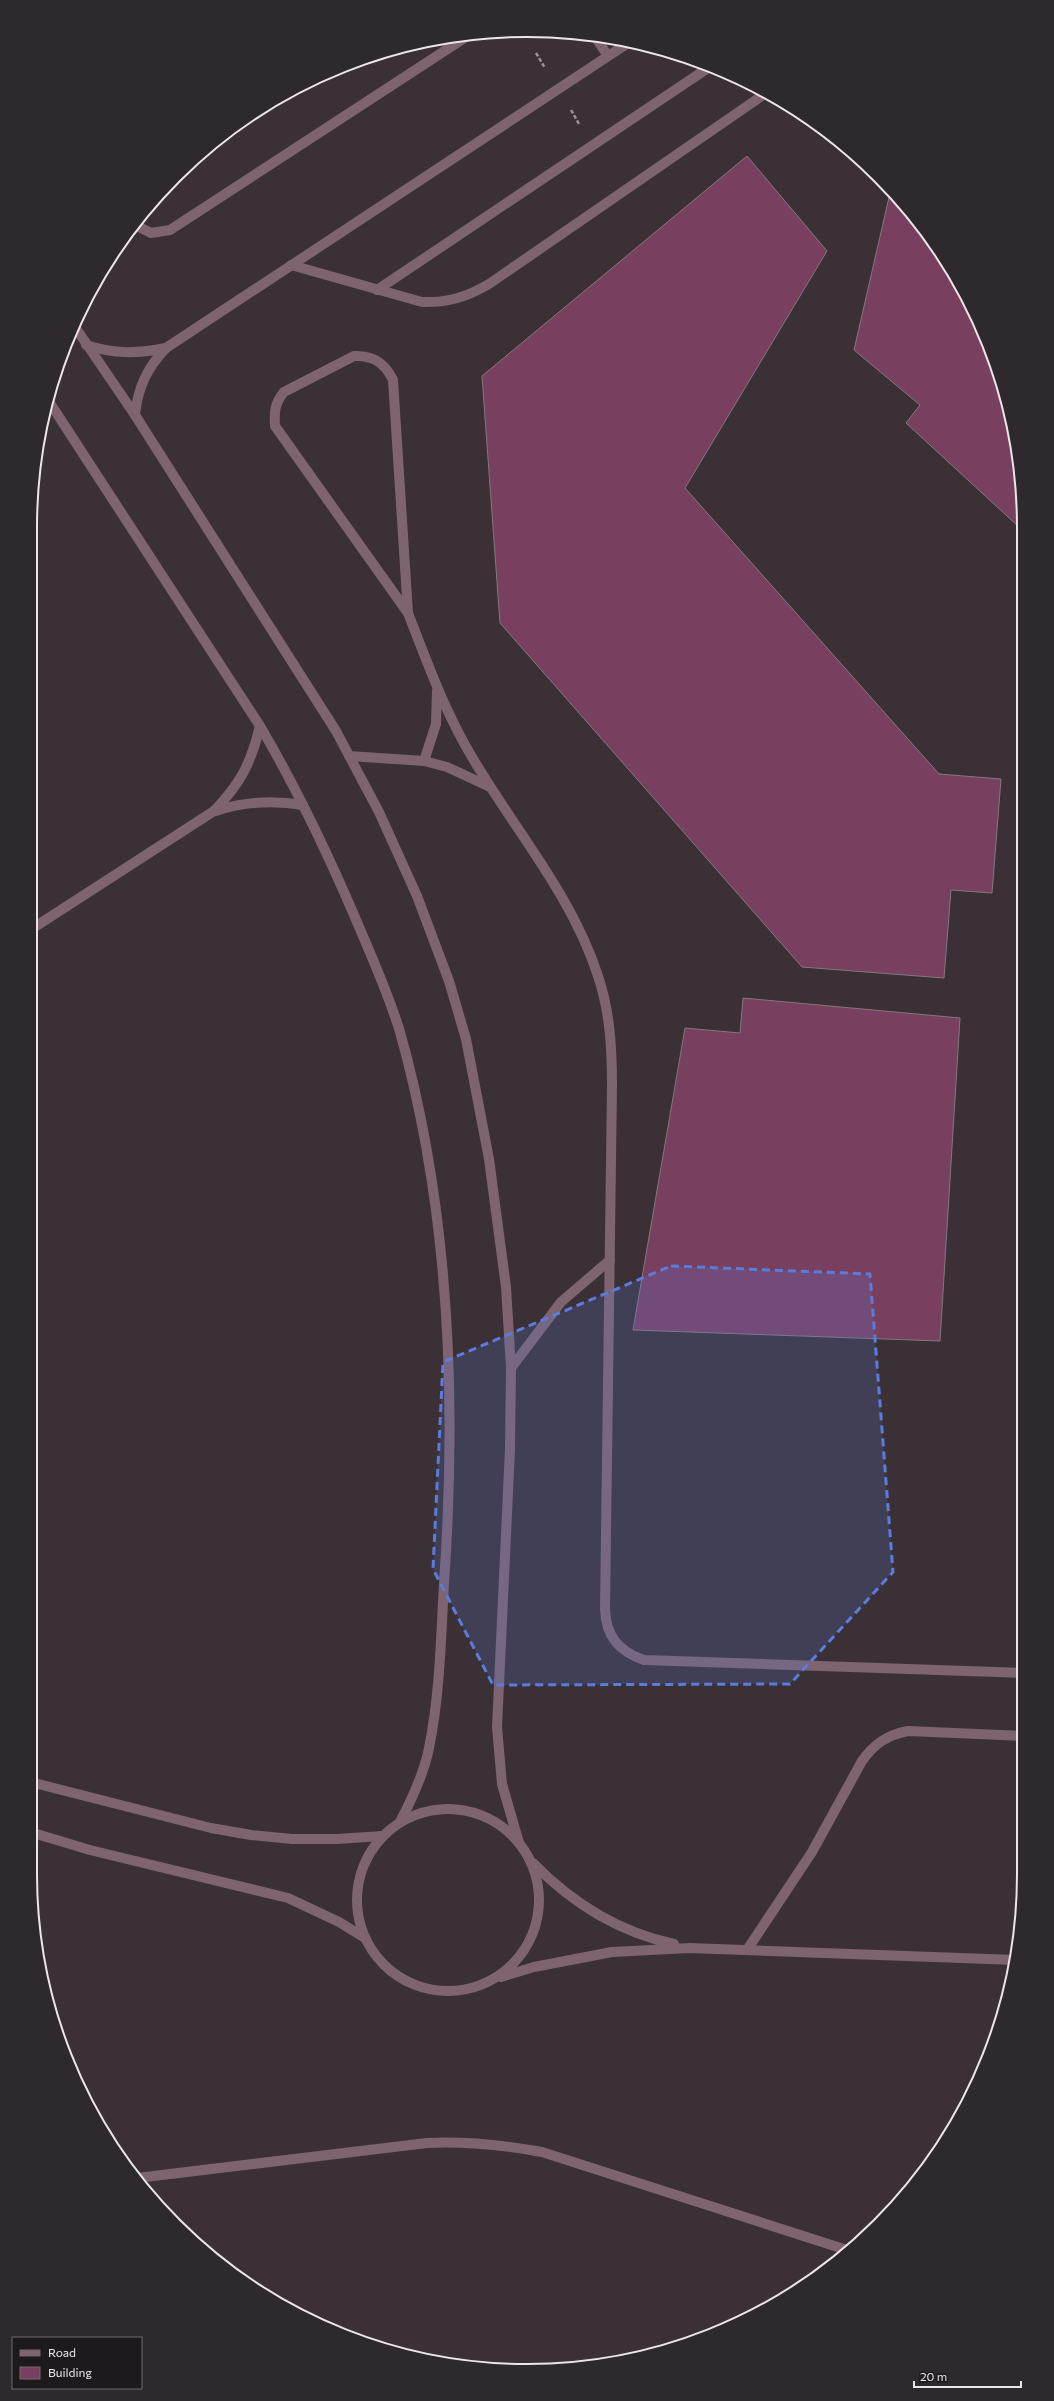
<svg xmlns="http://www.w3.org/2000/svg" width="1054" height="2401" font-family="Commissioner,sans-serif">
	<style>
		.building { fill: #793f5f; stroke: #84787e }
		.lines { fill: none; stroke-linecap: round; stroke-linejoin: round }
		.path { stroke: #999295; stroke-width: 2.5; stroke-dasharray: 4 2; stroke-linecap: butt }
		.service { stroke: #7e6370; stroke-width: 10 }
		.minor { stroke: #7e6370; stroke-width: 10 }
		.tertiary { stroke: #7e6370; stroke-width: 10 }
		.marked { fill: #5b7cdd; fill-opacity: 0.2; stroke: #5b7cdd; stroke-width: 3; stroke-dasharray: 8 5; stroke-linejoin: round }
		.rim { fill: none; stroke: #ece6e9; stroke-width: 2 }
	</style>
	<rect width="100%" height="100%" fill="#3a3035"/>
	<!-- building -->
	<g class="building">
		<polygon points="747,156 827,251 685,488 939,774 1001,779 992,893 951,890 944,978 802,967 500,623 482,376"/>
		<polygon points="890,193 921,224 986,337 1020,462 1019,527 906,423 920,405 854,350"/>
		<polygon points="743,998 960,1018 940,1341 633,1330 685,1028 740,1033"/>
	</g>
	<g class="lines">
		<!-- path -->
		<g class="path">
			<polyline points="536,53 545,68"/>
			<polyline points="571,110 579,124"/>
		</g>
		<!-- service -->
		<g class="service">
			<polyline points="135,225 151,233 170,230 469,35"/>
			<path d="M291 265 422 302C447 303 467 297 489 284L766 93"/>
			<polyline points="377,290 711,66"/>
			<path d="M354 356C373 355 385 363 393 380L408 613 275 426C274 411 275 403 284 392Z"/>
			<path d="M408 613C427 662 445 712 472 757 514 829 572 895 598 976 610 1012 612 1048 612 1086L605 1609C606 1636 618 1651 644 1660L1023 1673"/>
			<polyline points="349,756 424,761 447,767 490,787"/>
			<polyline points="424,761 436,724 437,691"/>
			<polyline points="511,1368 561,1302 610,1260"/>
			<path d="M747 1950 812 1852 862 1761C874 1744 887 1735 908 1731L1024 1736"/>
		</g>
		<!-- minor -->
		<g class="minor">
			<polyline points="594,35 608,56"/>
			<path d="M86 345C114 354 137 354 166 348"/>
			<path d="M135 415C138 387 147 368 166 348L628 43"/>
			<path d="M216 811C246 801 273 800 303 805"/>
			<path d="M30 930 214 811C241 783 251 763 260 726"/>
			<path d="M137 2178 427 2143C467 2141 503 2145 542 2152L850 2251"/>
		</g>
		<!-- tertiary -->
		<g class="tertiary">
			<polyline points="75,327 135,415 336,731 379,812 417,896 449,981 466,1039 489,1159 506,1287 511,1368 510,1449 497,1727 502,1784 519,1843"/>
			<path d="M48 400 260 726C296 787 326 850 354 915 370 953 388 992 400 1032 450 1210 457 1399 444 1583 441 1637 440 1694 429 1748 424 1774 412 1799 400 1822"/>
			<polyline points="30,1782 211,1828 251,1835 292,1839 337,1839 382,1836"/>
			<circle cx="448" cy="1900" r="91"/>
			<polyline points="30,1832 90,1850 288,1898 339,1922 365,1938"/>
			<path d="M533 1863C573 1904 618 1932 674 1944"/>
			<polyline points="501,1977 534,1967 612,1952 690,1948 1016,1960"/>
		</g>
	</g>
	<!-- marked area -->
	<path class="marked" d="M671 1266 870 1274 893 1572 790 1684 493 1685 433 1569 443 1362Z"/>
	<!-- crop -->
	<path d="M0 0H1054V2401H0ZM527 37H527A490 490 0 0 1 1017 527V1874A490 490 0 0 1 527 2364H527A490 490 0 0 1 37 1874V527A490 490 0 0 1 527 37Z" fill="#2e292c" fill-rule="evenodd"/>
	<path class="rim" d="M527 37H527A490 490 0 0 1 1017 527V1874A490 490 0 0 1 527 2364H527A490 490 0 0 1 37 1874V527A490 490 0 0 1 527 37Z"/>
	<!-- legend -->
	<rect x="12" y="2337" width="130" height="52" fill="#1e191c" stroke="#706b6e"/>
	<rect x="20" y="2350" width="20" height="6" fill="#7e6370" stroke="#706b6e"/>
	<text x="48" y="2357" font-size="12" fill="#ece6e9">Road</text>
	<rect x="20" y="2367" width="20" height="12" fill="#793f5f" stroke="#706b6e"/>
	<text x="48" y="2377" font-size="12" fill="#ece6e9">Building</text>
	<!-- scale -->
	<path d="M914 2381v6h107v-6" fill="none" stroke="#ece6e9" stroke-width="2"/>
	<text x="920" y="2381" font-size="12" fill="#ece6e9" stroke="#1e191c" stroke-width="3" paint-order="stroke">20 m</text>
</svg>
